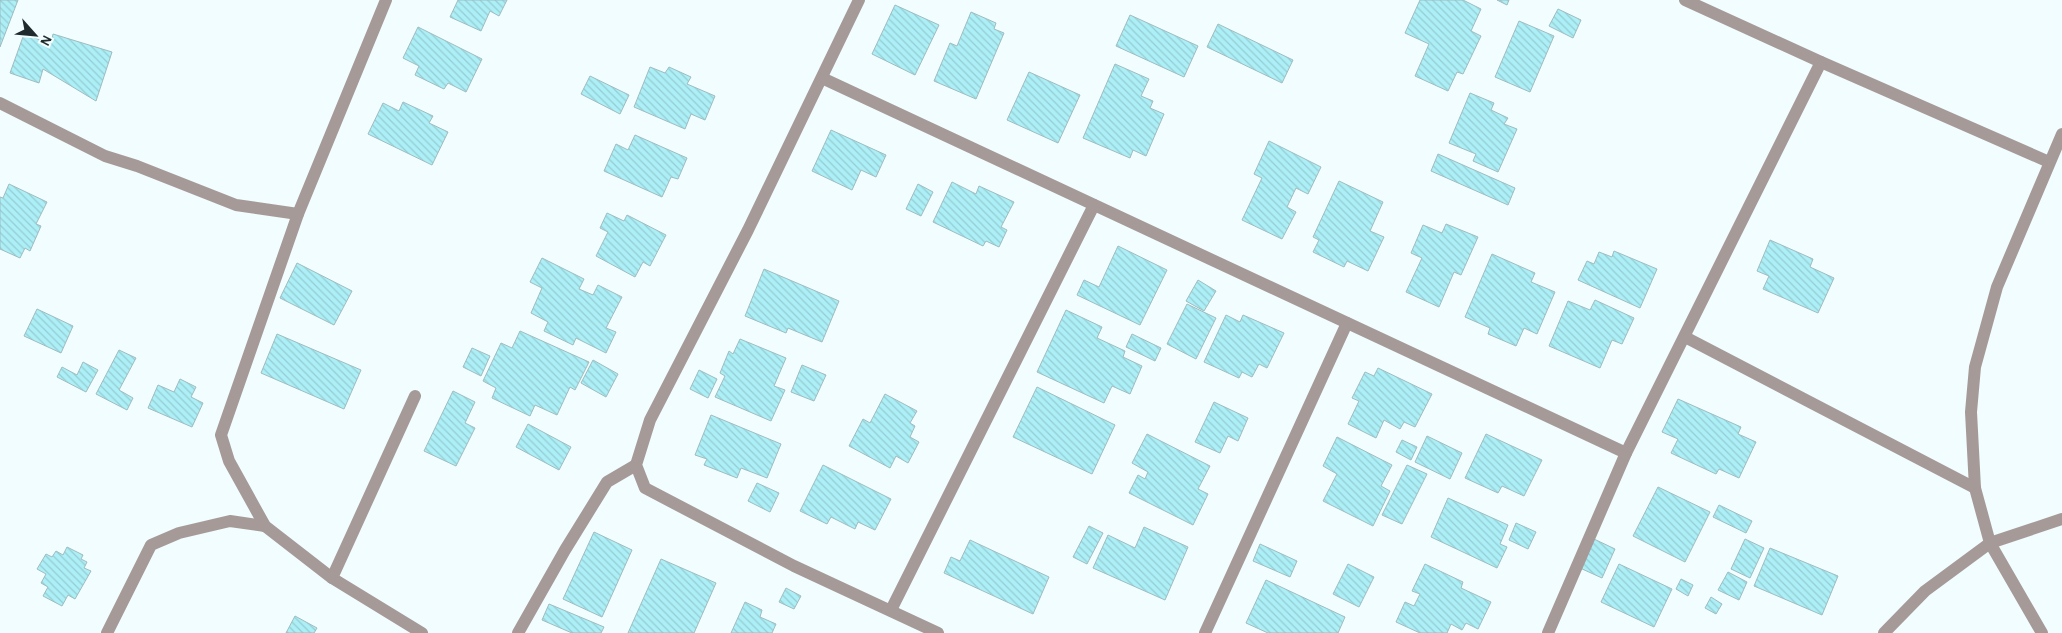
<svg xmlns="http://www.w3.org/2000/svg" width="2062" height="633" font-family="'Alegreya Sans',sans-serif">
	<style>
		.building { fill: url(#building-back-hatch); stroke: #9fbcc0 }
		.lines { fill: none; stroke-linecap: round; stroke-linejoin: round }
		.minor { stroke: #a69a98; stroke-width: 12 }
	</style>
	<defs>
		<pattern id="building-back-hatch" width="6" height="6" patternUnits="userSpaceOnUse" patternTransform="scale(1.25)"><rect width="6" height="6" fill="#adeff6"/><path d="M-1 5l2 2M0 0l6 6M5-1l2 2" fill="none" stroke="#94cdd3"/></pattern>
	</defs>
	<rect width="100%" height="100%" fill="#f1fdfe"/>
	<!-- building -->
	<g class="building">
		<polygon points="0,0 18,0 0,47"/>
		<polygon points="458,0 507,0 499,16 490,11 481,31 450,17"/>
		<polygon points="1420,0 1463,0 1481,9 1471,31 1481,36 1463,74 1457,72 1448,91 1415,76 1429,44 1405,33"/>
		<polygon points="1497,0 1509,0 1507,5"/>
		<polygon points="895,5 939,25 915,75 872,54"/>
		<polygon points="1558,9 1581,20 1573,38 1549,26"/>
		<polygon points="971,12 996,23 994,29 1004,33 976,99 934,81 950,43 957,46"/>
		<polygon points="1130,15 1198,46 1184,77 1116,46"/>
		<polygon points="1519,21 1554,36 1530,92 1495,77"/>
		<polygon points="1218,24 1293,60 1282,83 1207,47"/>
		<polygon points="418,27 482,59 466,92 448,83 444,89 415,75 419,66 403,58"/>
		<polygon points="24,34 51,44 53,34 112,52 96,101 43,69 39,83 10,73"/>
		<polygon points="1115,64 1149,79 1141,96 1153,101 1150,108 1164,114 1146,156 1133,150 1130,158 1083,138"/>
		<polygon points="650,67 665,73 669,67 691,77 687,84 715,96 705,120 691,114 685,129 634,107"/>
		<polygon points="1029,72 1080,95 1058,143 1007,120"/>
		<polygon points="590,76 629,95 620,114 581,94"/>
		<polygon points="1470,93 1494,103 1491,110 1508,118 1504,124 1517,129 1498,172 1473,161 1476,154 1449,143"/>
		<polygon points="403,102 433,116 429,123 448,132 432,165 368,134 383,103 399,111"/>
		<polygon points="831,130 886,155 876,177 861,170 852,190 812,171"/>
		<polygon points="635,135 687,158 678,179 671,177 662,197 604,171 616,144 628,150"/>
		<polygon points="1269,141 1321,167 1308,194 1296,188 1287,207 1296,212 1282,239 1242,220 1262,178 1254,174"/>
		<polygon points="1438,154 1515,188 1508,205 1431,171"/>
		<polygon points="1339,181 1383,202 1370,231 1384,237 1368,271 1347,261 1344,267 1313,252 1319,240 1313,237"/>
		<polygon points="952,182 976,194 979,186 1014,202 1001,227 1007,230 999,247 986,241 983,246 933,222"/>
		<polygon points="9,184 47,202 36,224 41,226 30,251 25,248 20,258 0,249 0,197 3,198"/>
		<polygon points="918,184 933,192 921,216 906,209"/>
		<polygon points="607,213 624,221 627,215 666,235 650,266 643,262 635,277 596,256 608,232 600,228"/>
		<polygon points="1446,224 1478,237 1461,275 1454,272 1439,307 1406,292 1422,258 1411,253 1423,225 1442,233"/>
		<polygon points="1770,240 1813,259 1810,267 1834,278 1818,313 1763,289 1769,276 1757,271"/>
		<polygon points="1118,246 1167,270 1140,325 1077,295 1084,280 1099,287"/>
		<polygon points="1614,251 1657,269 1640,308 1578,280 1587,261 1594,264 1599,252 1612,257"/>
		<polygon points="1492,254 1535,273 1531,282 1555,292 1537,334 1524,328 1516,346 1488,334 1490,328 1465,317"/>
		<polygon points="542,258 584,279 579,289 593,295 598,285 622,297 606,328 616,332 606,353 576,338 573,345 544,331 548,322 531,313 542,288 530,282"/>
		<polygon points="297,263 352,291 334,325 280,298"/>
		<polygon points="764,269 839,301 822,342 788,328 786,333 745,316"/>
		<polygon points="1198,280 1216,291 1204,311 1186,301"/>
		<polygon points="1595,300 1634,318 1622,344 1612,340 1600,368 1549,346 1568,301 1590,310"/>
		<polygon points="1187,304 1216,318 1196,359 1167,344"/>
		<polygon points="37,309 73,326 61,353 24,336"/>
		<polygon points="1066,310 1102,327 1097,338 1125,351 1123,357 1142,366 1130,394 1112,386 1104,403 1037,372"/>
		<polygon points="1226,315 1240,322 1243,315 1284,333 1267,368 1259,364 1252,377 1242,372 1239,378 1204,362"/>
		<polygon points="520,331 589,362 575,390 570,387 557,415 535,405 530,416 492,398 496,388 483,381 501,343 512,348"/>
		<polygon points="277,334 361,370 344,409 261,373"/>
		<polygon points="1132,334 1161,348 1155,361 1126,347"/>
		<polygon points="740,339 786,358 774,386 785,390 771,421 715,397 725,376 720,373 729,351 733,354"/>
		<polygon points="472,348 490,356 481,376 463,367"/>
		<polygon points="119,350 136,358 119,390 133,398 127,410 96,394"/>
		<polygon points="593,360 618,374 606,397 581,383"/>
		<polygon points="83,362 98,370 86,392 57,377 62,367 77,375"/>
		<polygon points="802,365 826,375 814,401 791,392"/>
		<polygon points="1378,368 1432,394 1415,427 1404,422 1400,429 1384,420 1376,438 1348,424 1359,401 1352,398 1365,372 1374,376"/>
		<polygon points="699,370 717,379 708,398 690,389"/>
		<polygon points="180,379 196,387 191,397 203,403 192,427 148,408 158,385 174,392"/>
		<polygon points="1037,387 1115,425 1092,474 1013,437"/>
		<polygon points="453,391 475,402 465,423 475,428 456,466 424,451"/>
		<polygon points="885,394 917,411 910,423 915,426 910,437 919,442 908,463 896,456 890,468 849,446 863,419 870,423"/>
		<polygon points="1678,399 1741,427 1738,434 1756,442 1739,478 1719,469 1716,474 1671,453 1678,439 1662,432"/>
		<polygon points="1214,402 1248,418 1238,441 1228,436 1220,453 1195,442"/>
		<polygon points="711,415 781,444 767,478 741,468 737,478 704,465 707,459 695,455"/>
		<polygon points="528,424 571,447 559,470 516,447"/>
		<polygon points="1147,434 1210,466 1198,489 1208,494 1193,525 1129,493 1138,475 1145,479 1148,472 1132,463"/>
		<polygon points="1486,434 1542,460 1524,496 1502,486 1498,493 1465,478"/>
		<polygon points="1427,436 1462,453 1450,479 1415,462"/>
		<polygon points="1337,437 1392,465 1381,486 1390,491 1373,526 1323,501 1337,474 1323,466"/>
		<polygon points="1402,440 1417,447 1411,460 1396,452"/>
		<polygon points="823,465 891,499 875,530 858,522 855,529 831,517 827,524 800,511"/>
		<polygon points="1407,465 1427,474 1402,524 1382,515"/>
		<polygon points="757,483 779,493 770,512 748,501"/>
		<polygon points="1658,487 1710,512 1685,562 1633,536"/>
		<polygon points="1448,498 1508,525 1500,544 1507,547 1497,568 1431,537"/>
		<polygon points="1719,505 1752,521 1746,533 1713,517"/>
		<polygon points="1516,523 1536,532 1528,549 1509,540"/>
		<polygon points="1089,526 1103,533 1087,564 1073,557"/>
		<polygon points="1144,527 1188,547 1165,600 1093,568 1108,535 1135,548"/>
		<polygon points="594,532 632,550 602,617 563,599"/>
		<polygon points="1594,539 1615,549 1602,578 1580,568"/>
		<polygon points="1745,539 1764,548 1750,578 1731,569"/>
		<polygon points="970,540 1049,577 1033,614 944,573 951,557 960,561"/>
		<polygon points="1260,544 1297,561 1290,577 1253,561"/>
		<polygon points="67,547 83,555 81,559 87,562 84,568 91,571 75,599 68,595 62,606 43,596 48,587 41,583 46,574 37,569 46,554 52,557 56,551 63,555"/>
		<polygon points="1770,548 1838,576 1822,615 1754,586"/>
		<polygon points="661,559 716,583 694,633 628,633"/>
		<polygon points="1348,564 1374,577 1359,607 1333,594"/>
		<polygon points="1425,564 1463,582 1461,588 1491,602 1478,629 1466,623 1462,630 1451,624 1447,633 1420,633 1396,622 1405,602 1414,606 1420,594 1412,591"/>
		<polygon points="1619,564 1672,589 1654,627 1601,602"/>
		<polygon points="1728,572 1747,582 1739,600 1718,590"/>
		<polygon points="1681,579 1693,585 1688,596 1676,589"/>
		<polygon points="1266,580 1345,617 1338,633 1268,633 1246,623"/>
		<polygon points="786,588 801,596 794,609 779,602"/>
		<polygon points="1711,597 1722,604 1716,614 1705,608"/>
		<polygon points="745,602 762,610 760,617 776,624 772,633 731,633"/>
		<polygon points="549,604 604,627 601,633 572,633 542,620"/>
		<polygon points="295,616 317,628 314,633 286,633"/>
	</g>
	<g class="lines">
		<!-- minor -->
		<g class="minor">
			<polyline points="386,0 298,214 221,435 229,461 265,526 332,578 422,633"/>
			<polyline points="859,0 748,230 650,420 636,465 645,488 794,566 938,633"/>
			<polyline points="1685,0 1821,62 2049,162"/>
			<polyline points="822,78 1626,453"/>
			<polyline points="0,103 105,156 137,166 236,205 298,214"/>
			<polyline points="1685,337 1975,488"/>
			<polyline points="332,578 415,396"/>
			<polyline points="891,610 1094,205"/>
			<polyline points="107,633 151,545 179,533 230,521 265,526"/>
			<polyline points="518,633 565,550 607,482 636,465"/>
			<polyline points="1205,633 1347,323"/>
			<polyline points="1548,633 1626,453 1821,62"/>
			<polyline points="1884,633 1925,591 1990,543 2062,519"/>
			<polyline points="2042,633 1990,543 1975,488 1971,412 1975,367 1997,287 2062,134"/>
		</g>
	</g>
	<!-- north arrow -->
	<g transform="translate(35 35) rotate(117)" stroke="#f1fdfe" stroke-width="4" paint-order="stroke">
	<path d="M0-4L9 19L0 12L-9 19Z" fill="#1e2a2b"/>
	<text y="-8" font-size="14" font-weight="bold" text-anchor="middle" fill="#1e2a2b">N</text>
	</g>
</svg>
